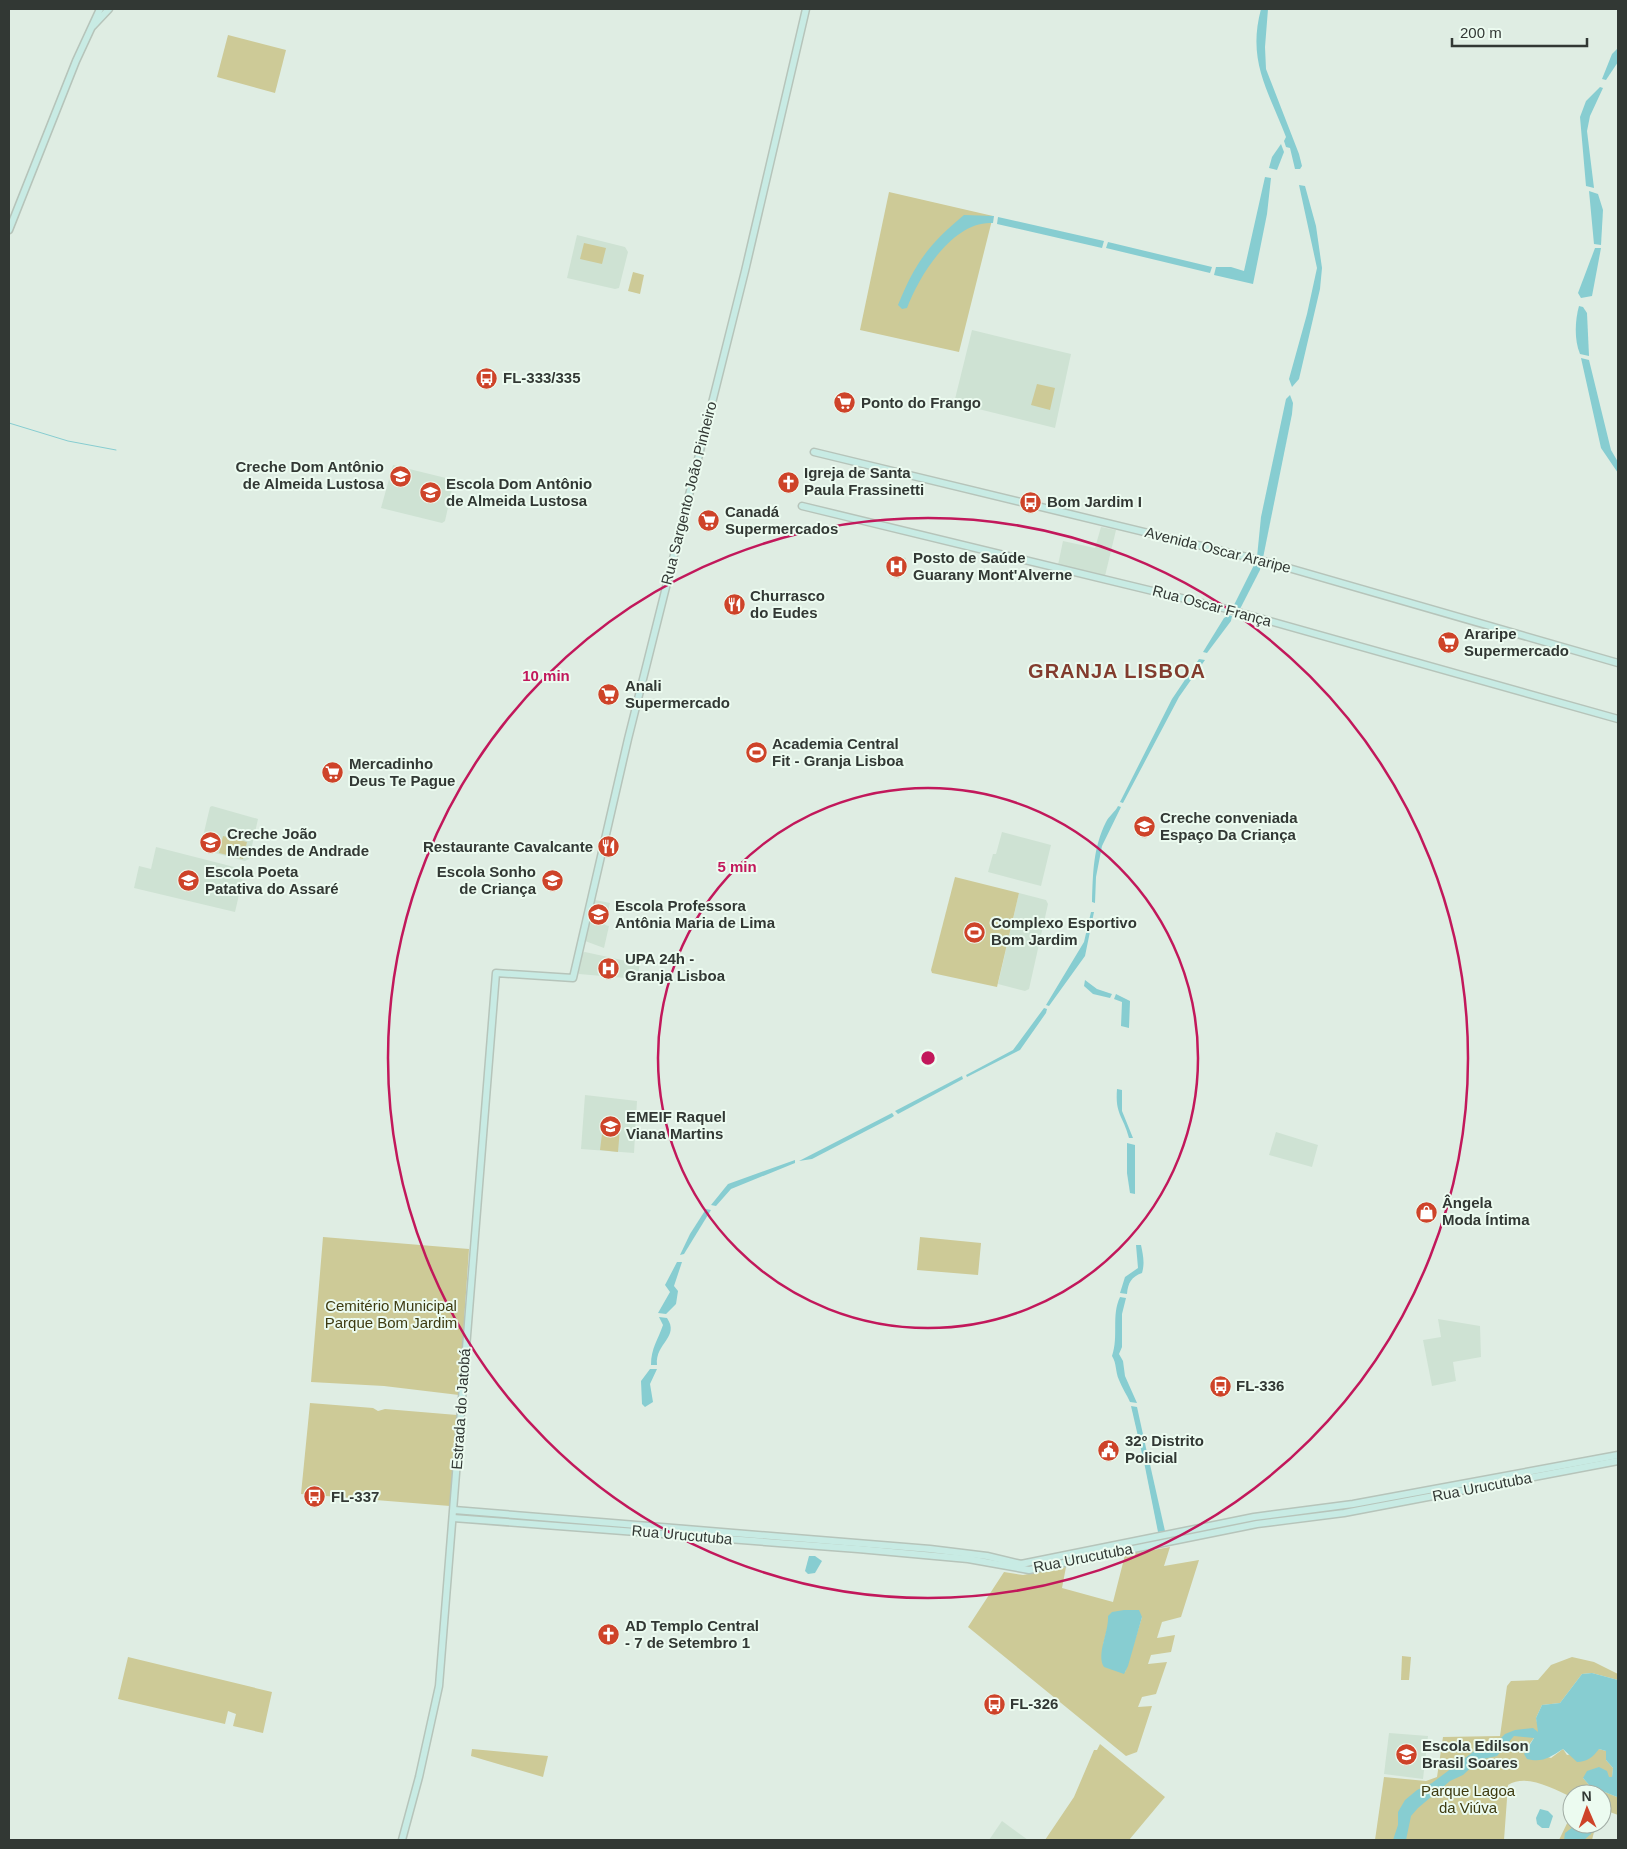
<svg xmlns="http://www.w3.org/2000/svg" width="1627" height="1849" font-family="Arial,sans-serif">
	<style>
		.built { fill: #cee2d3 }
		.green { fill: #cdca97; fill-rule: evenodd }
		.water { fill: #87cdd1 }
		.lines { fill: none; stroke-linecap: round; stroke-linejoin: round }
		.stream { stroke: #87cdd1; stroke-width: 1 }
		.secondary-casing { stroke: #b6c4ba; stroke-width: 9 }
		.secondary { stroke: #c8ebe4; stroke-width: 6 }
		.ring { fill: none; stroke: #c2185b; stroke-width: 2.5 }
		.labels { text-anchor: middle; stroke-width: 4; stroke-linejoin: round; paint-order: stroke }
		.poi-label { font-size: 15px; font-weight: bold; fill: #323834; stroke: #ecfbf0; text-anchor: start }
		.street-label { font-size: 15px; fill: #323834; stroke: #ecfbf0 }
		.park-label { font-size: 15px; fill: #3d3a10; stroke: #ecfbf0 }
		.district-label { font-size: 20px; font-weight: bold; letter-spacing: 1px; fill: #823c2e; stroke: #ecfbf0 }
		.centre { fill: #c2185b; stroke: #ecfbf0; stroke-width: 2.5 }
		.ring-label { font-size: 15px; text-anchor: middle; font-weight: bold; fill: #c2185b; stroke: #ecfbf0; stroke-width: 4; stroke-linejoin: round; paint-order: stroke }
	</style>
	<rect width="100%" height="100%" fill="#dfede3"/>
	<!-- built -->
	<g class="built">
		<polygon points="577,235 625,247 628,252 619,288 615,289 567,278"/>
		<polygon points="972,330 1071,354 1055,428 954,403"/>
		<polygon points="393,465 454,480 445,521 442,523 381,508"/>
		<polygon points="1101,527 1116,530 1105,576 1058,565 1063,541 1095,548"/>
		<polygon points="894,555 906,558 899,579 889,576"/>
		<polygon points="212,806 258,819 249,859 245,861 200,849 210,807"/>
		<polygon points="1143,816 1151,818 1146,839 1137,836"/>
		<polygon points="1002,832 1051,845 1041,886 988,872 993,854 996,854"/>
		<polygon points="156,847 242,869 244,873 235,912 134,888 139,866 151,869"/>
		<polygon points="1019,893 1046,900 1048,904 1029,989 1025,991 998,984"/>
		<polygon points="595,900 610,903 605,925 609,926 604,948 585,941"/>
		<polygon points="585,952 640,964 637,979 579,974 578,971 582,953"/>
		<polygon points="585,1095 637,1101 634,1153 581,1149"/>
		<polygon points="1276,1132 1318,1145 1312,1167 1269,1155"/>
		<polygon points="1438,1319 1480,1326 1481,1357 1453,1362 1456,1381 1432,1386 1423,1340 1441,1337"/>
		<polygon points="1389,1733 1428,1736 1423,1779 1384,1774"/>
		<polygon points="1002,1821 1028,1840 989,1840"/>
	</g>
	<!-- green -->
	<g class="green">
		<polygon points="228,35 286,50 275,93 217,77"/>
		<polygon points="889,192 993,216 959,352 860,330"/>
		<polygon points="584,243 606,248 602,264 580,259"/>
		<polygon points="633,272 644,275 640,294 628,291"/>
		<polygon points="1037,384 1055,388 1050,410 1031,405"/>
		<polygon points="223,836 247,842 243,859 219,853"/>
		<polygon points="955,877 1019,893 997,987 932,973 931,970"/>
		<polygon points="603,1126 620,1128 618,1152 600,1150"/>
		<polygon points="323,1237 469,1249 459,1395 384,1386 311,1382"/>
		<polygon points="920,1237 981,1243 978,1275 917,1270"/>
		<polygon points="310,1403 373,1408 378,1411 385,1409 457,1415 450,1506 301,1494"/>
		<path d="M1170 1547 1164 1566 1199 1560 1181 1617 1162 1622 1157 1638 1175 1635 1171 1652 1151 1655 1148 1664 1167 1662 1156 1694 1142 1697 1138 1707 1152 1706 1137 1752 1126 1756 968 1627 1004 1572 1023 1575 1066 1567 1062 1588 1113 1602 1125 1555ZM1142 1617 1125 1672 1103 1645 1108 1626Z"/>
		<polygon points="1402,1656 1411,1657 1409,1680 1401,1680"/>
		<polygon points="128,1657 272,1692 263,1733 233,1726 236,1714 228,1711 225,1724 118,1699"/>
		<path d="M1572 1657 1594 1662 1618 1674V1680L1592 1673 1582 1674 1560 1703 1542 1705 1536 1718 1539 1731 1525 1750 1551 1758 1563 1749 1567 1755 1599 1749 1606 1751V1760L1613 1768 1612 1777 1583 1778 1590 1786 1617 1797 1618 1794V1815L1602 1809V1794H1572V1797C1553 1789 1527 1773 1508 1785L1504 1840H1375L1384 1777 1426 1781 1437 1777 1443 1737 1500 1736 1507 1686 1511 1681 1538 1680 1551 1665Z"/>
		<polygon points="1100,1744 1165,1797 1129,1840 1045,1840 1074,1797 1094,1750 1097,1750"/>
		<polygon points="472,1749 548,1756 543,1777 471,1756"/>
		<polygon points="1572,1813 1572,1824 1596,1824 1592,1840 1559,1840"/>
	</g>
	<!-- water -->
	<g class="water">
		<path d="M1261 9H1268L1265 47 1266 69 1299 154 1302 166 1300 169H1295L1290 148 1286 147 1284 141 1286 137C1268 90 1247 61 1261 9Z"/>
		<polygon points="1618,48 1618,62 1606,80 1602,79 1612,54"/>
		<polygon points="1600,87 1603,88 1590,116 1587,131 1594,188 1586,186 1580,117 1586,101"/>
		<polygon points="1281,144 1284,152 1277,170 1269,168 1272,157"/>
		<polygon points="1265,177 1271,178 1267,214 1253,284 1214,275 1216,267 1231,267 1244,271"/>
		<polygon points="1299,185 1305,186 1316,226 1322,268 1320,289 1299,379 1292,387 1289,379 1307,314 1317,268"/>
		<polygon points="1589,191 1598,194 1603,210 1601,245 1594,244"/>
		<path d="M964 215 994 216 993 223C953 220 919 276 907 308L902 309 898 305C915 263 929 244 964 215Z"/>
		<polygon points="998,217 1104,241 1102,248 997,224"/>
		<polygon points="1108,242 1212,267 1210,273 1106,248"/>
		<polygon points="1595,248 1601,248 1592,296 1581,298 1578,293"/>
		<path d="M1579 306 1583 307 1587 313 1589 356 1580 354C1574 340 1575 320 1579 306Z"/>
		<polygon points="1581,358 1589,360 1611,450 1618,462 1618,473 1601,448"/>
		<polygon points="1290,395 1293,403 1292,414 1263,558 1257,557 1261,517 1286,399"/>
		<polygon points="1255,563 1261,564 1260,570 1240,609 1233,607"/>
		<polygon points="1229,615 1232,616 1231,621 1207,653 1203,652 1224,618"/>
		<polygon points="1199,659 1205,660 1179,697 1123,803 1120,802 1172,699"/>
		<path d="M1118 806 1121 807 1102 846 1096 877 1095 903 1092 902C1093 873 1093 848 1106 822 1109 816 1115 812 1118 806Z"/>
		<polygon points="1091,912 1094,912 1085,956 1049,1006 1046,1005 1084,942"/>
		<polygon points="1085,980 1097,989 1112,994 1110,998 1093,994 1084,986"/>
		<polygon points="1116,994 1130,1001 1129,1028 1121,1026 1122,1002 1114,999"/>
		<polygon points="1044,1008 1047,1009 1046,1013 1020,1050 967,1077 966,1075 1013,1050"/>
		<polygon points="962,1076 963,1079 898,1114 895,1111"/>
		<path d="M1117 1089 1122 1090V1111L1133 1138H1129C1123 1115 1115 1115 1117 1089Z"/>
		<polygon points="892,1113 894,1116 891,1118 812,1159 799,1161"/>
		<polygon points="1127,1143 1135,1145 1135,1194 1130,1193 1127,1173"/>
		<polygon points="795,1160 795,1163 731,1189 716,1206 711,1205 728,1184"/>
		<polygon points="706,1209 711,1210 684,1254 680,1255 690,1234"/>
		<path d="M1136 1245H1141C1143 1255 1145 1263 1142 1273 1131 1277 1128 1283 1127 1294L1120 1293 1125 1277 1138 1268Z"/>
		<polygon points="677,1262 682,1262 674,1286 678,1291 676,1304 666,1314 658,1313 670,1292 665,1285"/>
		<path d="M1120 1297 1126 1298 1122 1314V1347L1119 1354 1123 1361 1125 1376 1137 1403 1130 1402C1127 1395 1122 1388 1119 1380 1115 1371 1117 1364 1112 1356 1119 1336 1111 1316 1120 1297Z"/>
		<path d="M659 1317 667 1318C680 1337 655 1343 657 1365H651C651 1348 658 1340 663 1325Z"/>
		<polygon points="650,1369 657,1369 650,1384 653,1402 645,1407 642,1404 641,1381"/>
		<polygon points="1131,1406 1137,1407 1148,1457 1143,1458"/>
		<polygon points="1149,1460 1165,1531 1158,1532 1144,1462"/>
		<polygon points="809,1556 815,1556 822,1561 815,1573 808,1574 805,1571"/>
		<path d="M1124 1610H1139L1142 1617 1128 1666 1124 1674 1104 1667C1096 1654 1109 1632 1108 1616L1112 1612Z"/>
		<path d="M1592 1673 1618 1680 1617 1797 1590 1786 1583 1778 1587 1771 1599 1767 1607 1771 1609 1777H1612L1613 1768 1606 1760V1751L1599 1749C1593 1757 1587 1762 1577 1762L1563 1749C1550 1757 1543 1763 1527 1759L1524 1754 1534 1738 1514 1736 1497 1756 1479 1760 1463 1775 1450 1781 1418 1808 1411 1816 1406 1840H1393L1398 1825V1812L1405 1800 1417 1790 1432 1783 1477 1749 1493 1746 1505 1734 1515 1730 1533 1728 1538 1732 1536 1718 1542 1705 1560 1703 1582 1674Z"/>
		<polygon points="1540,1809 1548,1811 1553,1816 1549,1828 1542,1828 1537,1824 1536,1818"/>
		<polygon points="1577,1824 1593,1824 1591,1834 1584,1840 1564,1840 1565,1833"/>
	</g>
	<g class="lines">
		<!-- stream -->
		<polyline class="stream" points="9,423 68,441 116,450"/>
		<defs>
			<g id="secondary">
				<polyline points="93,26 109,9"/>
				<polyline points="9,230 76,61 100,9"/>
				<polyline points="814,452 1268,562 1618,663"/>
				<polyline points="802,506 1227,609 1618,719"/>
				<polyline points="454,1510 930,1549 987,1556 1021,1564 1254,1517 1353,1504 1618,1455"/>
				<polyline points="453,1518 858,1549 968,1559 1029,1570 1257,1524 1344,1513 1618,1461"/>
				<polyline points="402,1840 419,1777 439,1686 496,973 573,978 628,739 745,271 806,9"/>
			</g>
		</defs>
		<!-- secondary casing -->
		<use href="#secondary" class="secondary-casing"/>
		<!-- secondary -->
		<use href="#secondary" class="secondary"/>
	</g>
	<!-- distance rings -->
	<g class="ring">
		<circle cx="928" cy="1058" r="270"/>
		<circle cx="928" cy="1058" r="540"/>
	</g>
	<!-- icons -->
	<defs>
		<symbol id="bus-disc" viewBox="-11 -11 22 22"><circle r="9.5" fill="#ce4329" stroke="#ecfbf0"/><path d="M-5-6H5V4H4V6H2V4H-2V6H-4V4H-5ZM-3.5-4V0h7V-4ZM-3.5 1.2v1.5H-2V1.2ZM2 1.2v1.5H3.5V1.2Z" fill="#fff"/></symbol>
		<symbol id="supermarket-disc" viewBox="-11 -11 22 22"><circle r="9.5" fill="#ce4329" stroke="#ecfbf0"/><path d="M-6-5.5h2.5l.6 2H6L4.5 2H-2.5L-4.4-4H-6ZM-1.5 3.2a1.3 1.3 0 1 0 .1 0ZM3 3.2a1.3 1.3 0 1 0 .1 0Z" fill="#fff"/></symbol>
		<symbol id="school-disc" viewBox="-11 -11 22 22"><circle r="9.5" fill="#ce4329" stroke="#ecfbf0"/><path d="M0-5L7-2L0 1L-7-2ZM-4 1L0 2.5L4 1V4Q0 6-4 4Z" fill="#fff"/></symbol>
		<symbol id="church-disc" viewBox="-11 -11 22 22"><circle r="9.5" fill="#ce4329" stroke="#ecfbf0"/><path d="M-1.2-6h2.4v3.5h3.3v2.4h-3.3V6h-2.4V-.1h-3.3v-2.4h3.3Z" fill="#fff"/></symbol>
		<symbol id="hospital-disc" viewBox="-11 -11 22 22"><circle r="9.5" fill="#ce4329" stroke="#ecfbf0"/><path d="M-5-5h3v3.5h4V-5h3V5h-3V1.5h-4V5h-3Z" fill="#fff"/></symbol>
		<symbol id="restaurant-disc" viewBox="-11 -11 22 22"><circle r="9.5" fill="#ce4329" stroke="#ecfbf0"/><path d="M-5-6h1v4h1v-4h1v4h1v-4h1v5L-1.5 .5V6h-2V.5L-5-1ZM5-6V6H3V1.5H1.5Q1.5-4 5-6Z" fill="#fff"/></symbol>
		<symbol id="stadium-disc" viewBox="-11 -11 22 22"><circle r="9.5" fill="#ce4329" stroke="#ecfbf0"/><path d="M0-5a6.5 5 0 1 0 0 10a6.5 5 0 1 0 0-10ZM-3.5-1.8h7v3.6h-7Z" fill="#fff"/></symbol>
		<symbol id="shop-disc" viewBox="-11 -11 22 22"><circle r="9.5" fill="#ce4329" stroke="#ecfbf0"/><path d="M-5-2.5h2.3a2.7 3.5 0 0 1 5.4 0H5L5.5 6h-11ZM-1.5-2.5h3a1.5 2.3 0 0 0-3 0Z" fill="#fff"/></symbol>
		<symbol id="civic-disc" viewBox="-11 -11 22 22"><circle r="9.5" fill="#ce4329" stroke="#ecfbf0"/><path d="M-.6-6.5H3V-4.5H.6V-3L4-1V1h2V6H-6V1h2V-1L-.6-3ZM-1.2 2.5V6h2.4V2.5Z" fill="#fff"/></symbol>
	</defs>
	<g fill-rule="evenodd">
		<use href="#bus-disc" x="474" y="366" width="25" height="25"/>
		<use href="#supermarket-disc" x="832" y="390" width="25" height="25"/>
		<use href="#school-disc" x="388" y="464" width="25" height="25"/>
		<use href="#church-disc" x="776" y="470" width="25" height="25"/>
		<use href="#school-disc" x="418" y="480" width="25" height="25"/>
		<use href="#bus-disc" x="1018" y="490" width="25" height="25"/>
		<use href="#supermarket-disc" x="696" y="508" width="25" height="25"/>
		<use href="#hospital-disc" x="884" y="554" width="25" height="25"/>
		<use href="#restaurant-disc" x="722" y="592" width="25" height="25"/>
		<use href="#supermarket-disc" x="1436" y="630" width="25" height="25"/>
		<use href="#supermarket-disc" x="596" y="682" width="25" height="25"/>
		<use href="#stadium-disc" x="744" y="740" width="25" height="25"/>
		<use href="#supermarket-disc" x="320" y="760" width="25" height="25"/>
		<use href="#school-disc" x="1132" y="814" width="25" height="25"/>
		<use href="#school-disc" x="198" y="830" width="25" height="25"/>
		<use href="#restaurant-disc" x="596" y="834" width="25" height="25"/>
		<use href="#school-disc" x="176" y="868" width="25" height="25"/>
		<use href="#school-disc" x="540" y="868" width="25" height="25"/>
		<use href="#school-disc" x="586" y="902" width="25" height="25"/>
		<use href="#stadium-disc" x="962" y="920" width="25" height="25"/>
		<use href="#hospital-disc" x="596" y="956" width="25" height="25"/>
		<use href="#school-disc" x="598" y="1114" width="25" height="25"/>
		<use href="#shop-disc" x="1414" y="1200" width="25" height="25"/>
		<use href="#bus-disc" x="1208" y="1374" width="25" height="25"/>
		<use href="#civic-disc" x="1096" y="1438" width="25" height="25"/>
		<use href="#bus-disc" x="302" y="1484" width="25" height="25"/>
		<use href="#church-disc" x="596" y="1622" width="25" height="25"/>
		<use href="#bus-disc" x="982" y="1692" width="25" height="25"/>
		<use href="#school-disc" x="1394" y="1742" width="25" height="25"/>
	</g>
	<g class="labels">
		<!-- poi labels -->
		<g class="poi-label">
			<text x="503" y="383">FL-333/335</text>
			<text x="861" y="408">Ponto do Frango</text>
			<text x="384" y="472" text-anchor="end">Creche Dom Antônio<tspan x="384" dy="17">de Almeida Lustosa</tspan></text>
			<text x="804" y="478">Igreja de Santa<tspan x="804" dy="17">Paula Frassinetti</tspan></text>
			<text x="446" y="489">Escola Dom Antônio<tspan x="446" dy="17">de Almeida Lustosa</tspan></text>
			<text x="1047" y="507">Bom Jardim I</text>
			<text x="725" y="517">Canadá<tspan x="725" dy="17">Supermercados</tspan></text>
			<text x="913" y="563">Posto de Saúde<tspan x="913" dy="17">Guarany Mont'Alverne</tspan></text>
			<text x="750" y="601">Churrasco<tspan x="750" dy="17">do Eudes</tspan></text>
			<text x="1464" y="639">Araripe<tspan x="1464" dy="17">Supermercado</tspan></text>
			<text x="625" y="691">Anali<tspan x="625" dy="17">Supermercado</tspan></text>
			<text x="772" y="749">Academia Central<tspan x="772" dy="17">Fit - Granja Lisboa</tspan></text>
			<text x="349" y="769">Mercadinho<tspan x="349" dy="17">Deus Te Pague</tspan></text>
			<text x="1160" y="823">Creche conveniada<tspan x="1160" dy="17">Espaço Da Criança</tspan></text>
			<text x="227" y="839">Creche João<tspan x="227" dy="17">Mendes de Andrade</tspan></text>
			<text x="593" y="852" text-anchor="end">Restaurante Cavalcante</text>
			<text x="205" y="877">Escola Poeta<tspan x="205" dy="17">Patativa do Assaré</tspan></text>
			<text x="536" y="877" text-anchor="end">Escola Sonho<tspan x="536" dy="17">de Criança</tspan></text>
			<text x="615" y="911">Escola Professora<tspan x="615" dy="17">Antônia Maria de Lima</tspan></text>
			<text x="991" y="928">Complexo Esportivo<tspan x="991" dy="17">Bom Jardim</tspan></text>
			<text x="625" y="964">UPA 24h -<tspan x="625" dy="17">Granja Lisboa</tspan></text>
			<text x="626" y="1122">EMEIF Raquel<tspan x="626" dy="17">Viana Martins</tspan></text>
			<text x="1442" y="1208">Ângela<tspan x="1442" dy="17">Moda Íntima</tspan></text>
			<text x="1236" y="1391">FL-336</text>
			<text x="1125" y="1446">32º Distrito<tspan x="1125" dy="17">Policial</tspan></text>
			<text x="331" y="1502">FL-337</text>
			<text x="625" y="1631">AD Templo Central<tspan x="625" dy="17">- 7 de Setembro 1</tspan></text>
			<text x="1010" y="1709">FL-326</text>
			<text x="1422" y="1751">Escola Edilson<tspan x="1422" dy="17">Brasil Soares</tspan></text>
		</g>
		<!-- street labels -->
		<g class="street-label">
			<text transform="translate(689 493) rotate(-76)" y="5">Rua Sargento João Pinheiro</text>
			<text transform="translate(1218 550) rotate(14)" y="5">Avenida Oscar Araripe</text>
			<text transform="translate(1212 606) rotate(15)" y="5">Rua Oscar França</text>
			<text transform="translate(461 1409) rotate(-86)" y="5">Estrada do Jatobá</text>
			<text transform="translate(1482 1487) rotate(-11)" y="5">Rua Urucutuba</text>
			<text transform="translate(682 1535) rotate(5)" y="5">Rua Urucutuba</text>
			<text transform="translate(1083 1558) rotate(-11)" y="5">Rua Urucutuba</text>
		</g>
		<!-- park labels -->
		<g class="park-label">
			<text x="391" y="1311">Cemitério Municipal<tspan x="391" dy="17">Parque Bom Jardim</tspan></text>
			<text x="1468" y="1796">Parque Lagoa<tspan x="1468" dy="17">da Viúva</tspan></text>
		</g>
		<!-- district labels -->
		<g class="district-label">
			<text x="1117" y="678">GRANJA LISBOA</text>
		</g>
	</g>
	<circle cx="928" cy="1058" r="8" class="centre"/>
	<g class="ring-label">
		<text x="546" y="681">10 min</text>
		<text x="737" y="872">5 min</text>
	</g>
	<!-- border -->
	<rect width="1627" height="1849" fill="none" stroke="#323834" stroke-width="20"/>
	<!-- north arrow -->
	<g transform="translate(1587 1809) rotate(358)"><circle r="24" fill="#ecfbf0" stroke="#a2ada5"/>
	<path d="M0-4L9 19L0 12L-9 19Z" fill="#ce4329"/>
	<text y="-8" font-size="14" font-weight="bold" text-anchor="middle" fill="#323834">N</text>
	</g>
	<!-- scale -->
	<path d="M1452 38v8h135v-8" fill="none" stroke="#323834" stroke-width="2.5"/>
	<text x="1460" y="38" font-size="15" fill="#323834" stroke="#ecfbf0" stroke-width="4" paint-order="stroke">200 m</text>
</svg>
